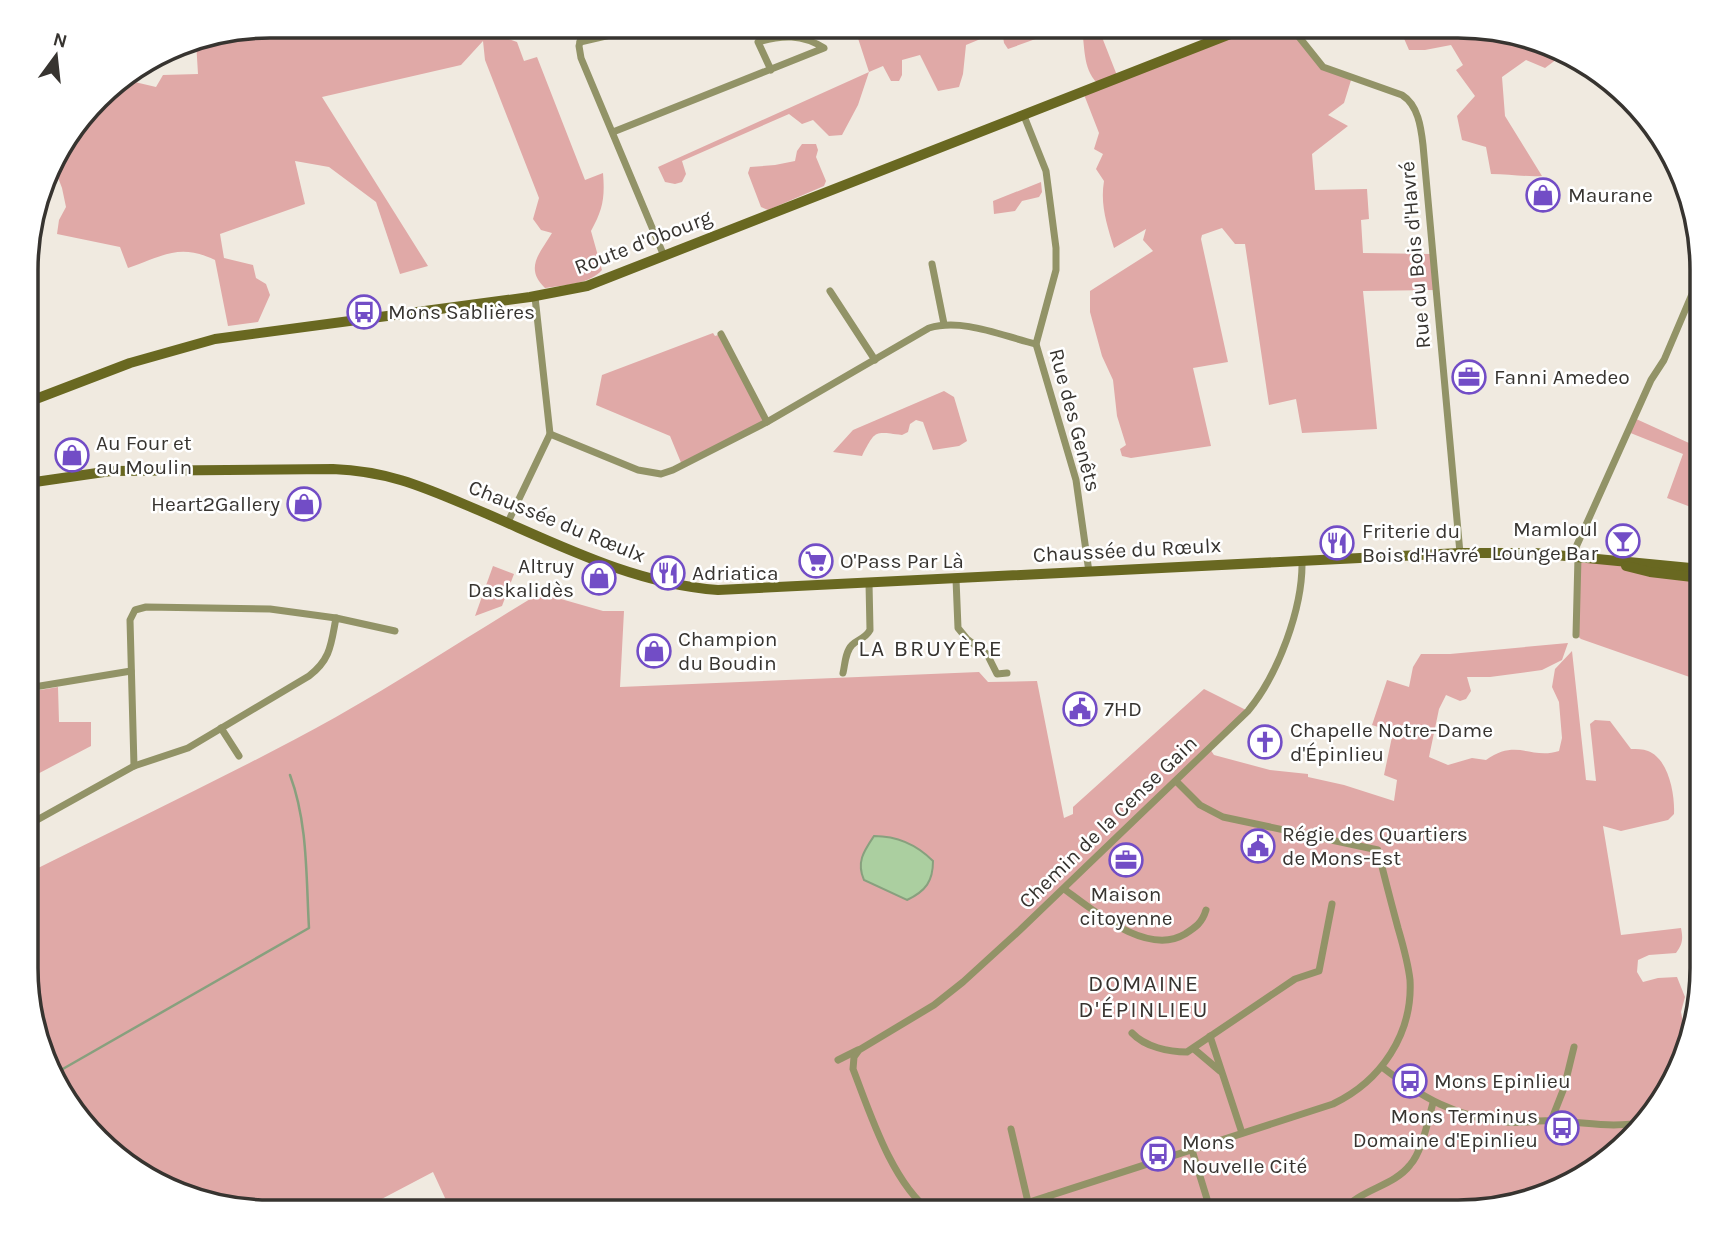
<svg xmlns="http://www.w3.org/2000/svg" width="1728" height="1238" font-family="Karla,sans-serif">
	<style>
		.green { fill: #e0a9a7 }
		.water { fill: #abcfa0; stroke: #88a07e; stroke-width: 2 }
		.lines { fill: none; stroke-linecap: round; stroke-linejoin: round }
		.stream { stroke: #88a07e; stroke-width: 2.5 }
		.minor { stroke: #929367; stroke-width: 7 }
		.secondary { stroke: #696821; stroke-width: 10 }
		.labels { text-anchor: middle; stroke-width: 5; stroke-linejoin: round; paint-order: stroke }
		.poi-label { font-size: 21px; fill: #373430; stroke: #fff; text-anchor: start }
		.street-label { font-size: 21px; fill: #373430; stroke: #fff }
		.neighbourhood-label { font-size: 23px; letter-spacing: 2px; fill: #373430; stroke: #fff }
		.rim { fill: none; stroke: #373430; stroke-width: 3.5 }
	</style>
	<rect width="100%" height="100%" fill="#f0eae0"/>
	<!-- green -->
	<g class="green">
		<path d="M271 26H499L492 33 517 42 524 61 537 57 585 180 603 173C605 198 603 209 591 231L602 270C588 285 564 285 545 288 524 268 540 253 552 233L541 230 533 219 539 198 485 60 483 41 461 65 322 97 428 266 400 274 376 202 329 167 295 161 305 204 220 234 224 258 253 265 256 278 266 284 270 295 258 322 228 326 215 260C179 243 163 256 128 268L120 247 57 234 59 220 66 207 62 188 52 162 109 87 122 79 156 87 163 75 198 74 196 41Z"/>
		<polygon points="854,26 1002,27 1003,30 1013,27 1069,27 1008,49 1004,43 1002,30 966,45 963,74 959,87 938,91 920,55 902,60 902,75 899,81 891,81 883,66 869,72 858,105 842,135 829,136 813,120 802,124 789,114 682,161 686,174 682,182 675,184 665,182 658,167 869,72"/>
		<path d="M1077 27H1098L1118 78 1248 27H1291L1323 67 1352 77 1344 103 1328 115 1348 126 1312 154 1315 190 1367 189 1369 219 1361 220 1363 253 1432 254 1434 290 1363 291 1377 429 1302 433 1296 399 1269 405 1245 244H1235L1222 228 1202 235 1201 239 1228 362 1193 368 1211 446 1131 458 1122 456 1120 449 1126 445 1117 416 1113 380 1102 356 1090 312V291L1153 251 1143 240 1146 229 1114 248C1107 225 1100 205 1104 181L1096 169 1103 154 1094 149 1099 133 1083 92 1100 85C1083 73 1085 48 1082 29Z"/>
		<path d="M1399 27H1414L1426 35 1454 27H1473L1550 45 1565 53 1545 68 1526 60 1502 77 1505 116 1542 176C1525 177 1509 174 1491 174L1486 147 1462 140 1457 116 1475 96 1456 70 1463 65 1451 45 1425 50H1409Z"/>
		<polygon points="802,144 816,144 818,150 816,157 826,181 824,186 768,210 761,207 748,173 750,167 775,165 795,161 797,151"/>
		<polygon points="1041,182 1042,192 1039,197 1022,201 1015,211 994,214 993,201"/>
		<polygon points="713,333 715,336 721,334 767,422 682,465 670,436 596,405 602,375"/>
		<path d="M944 391 954 397 967 441 959 446 933 450 923 422 916 420 910 424 908 432 902 435C874 432 876 429 862 456L833 452 853 430Z"/>
		<polygon points="1634,418 1689,443 1699,420 1701,421 1701,493 1696,509 1667,498 1683,454 1628,432"/>
		<polygon points="1578,557 1701,578 1701,681 1581,639 1576,635"/>
		<polygon points="493,566 514,574 502,606 475,616"/>
		<path d="M540 593 603 611H624L620 687 979 672 988 682 1037 681 1064 818 1073 814V807L1204 689 1248 711 1210 749 1214 755 1270 770 1308 774V777L1344 785 1394 801 1397 780 1384 775 1393 732 1372 725 1387 680 1409 687 1413 667 1421 654H1450L1568 643 1562 660 1542 670 1490 677H1467L1471 691 1466 699 1460 701 1446 695 1439 709 1429 757 1448 765 1472 758 1486 760C1517 738 1531 760 1559 751L1562 738 1559 702 1552 687 1555 669 1572 651 1586 780 1596 781 1590 724 1595 720 1610 721 1631 749C1636 749 1643 749 1648 751 1669 759 1675 795 1674 814L1668 820 1621 831 1603 826 1621 935 1681 928C1683 938 1683 944 1676 953L1649 955 1638 960 1637 972 1643 982 1658 978 1677 977 1685 997 1681 1012 1686 1037 1689 1038 1683 1060 1651 1116 1565 1187 1458 1212 451 1211 433 1172 374 1203 328 1211H286L276 1199 255 1211 178 1193 122 1161 59 1089 28 999V873C131 821 235 773 336 717 405 678 472 634 540 593Z"/>
		<polygon points="58,687 59,722 91,722 91,746 28,779 28,692"/>
	</g>
	<!-- water -->
	<path class="water" d="M874 836C897 836 917 845 933 861 933 881 926 891 907 900L864 880C856 862 864 851 874 836Z"/>
	<g class="lines">
		<!-- stream -->
		<path class="stream" d="M54 1074 309 928C306 877 308 823 290 775"/>
		<!-- minor -->
		<g class="minor">
			<polyline points="584,26 579,46 581,58 664,256"/>
			<path d="M1291 27 1323 67 1402 95C1418 105 1421 127 1423 145L1460 553"/>
			<polyline points="580,42 649,26"/>
			<polyline points="1024,116 1046,171 1056,248 1056,270 1036,344 1076,480 1089,572"/>
			<path d="M613 132 824 48C802 34 782 35 758 42L771 70"/>
			<polyline points="932,264 944,324"/>
			<polyline points="830,291 875,360"/>
			<polyline points="721,334 767,422"/>
			<path d="M550 434 638 470 661 474 673 470 767 422 929 328C963 318 1002 336 1036 344"/>
			<polyline points="508,522 550,434 535,297"/>
			<polyline points="1572,556 1651,380 1664,360 1701,273"/>
			<polyline points="956,579 958,628 967,639 987,654 997,674 1007,673"/>
			<polyline points="1576,635 1578,557"/>
			<path d="M843 673C845 665 845 652 852 645 858 639 865 639 870 630L869 583"/>
			<polyline points="28,688 131,671"/>
			<polyline points="221,728 239,756"/>
			<polyline points="134,766 130,620 135,610 146,607 270,609 336,618"/>
			<path d="M28 825 134 766 188 748 309 676C331 659 331 644 336 618L395 631"/>
			<path d="M1064 889C1093 910 1147 957 1185 934 1196 927 1202 923 1206 910"/>
			<path d="M1132 1033C1145 1047 1169 1052 1187 1052L1295 979 1319 971 1332 904"/>
			<polyline points="1210,1036 1242,1133"/>
			<polyline points="1194,1049 1220,1071"/>
			<polyline points="838,1060 858,1050"/>
			<path d="M1382 1067C1421 1097 1457 1118 1507 1122 1521 1124 1535 1120 1550 1121 1583 1121 1613 1130 1645 1121"/>
			<polyline points="1551,1121 1564,1088 1574,1047"/>
			<polyline points="1011,1129 1028,1202"/>
			<polyline points="1192,1150 1211,1212"/>
			<polyline points="1049,1196 1055,1212"/>
			<path d="M931 1212C892 1183 870 1113 853 1069L854 1057 859 1050 934 1005 963 982 1020 930 1248 711C1278 675 1303 608 1302 561"/>
			<path d="M999 1212 1333 1104C1381 1081 1413 1034 1410 980 1408 962 1403 945 1398 928 1391 902 1384 876 1378 850L1223 817 1200 805 1177 782"/>
			<path d="M1342 1212C1359 1189 1393 1187 1410 1165 1422 1152 1428 1120 1433 1103"/>
		</g>
		<!-- secondary -->
		<g class="secondary">
			<polyline points="28,402 130,363 215,339 530,297 587,286 1248,27"/>
			<path d="M28 483 111 471 333 469C385 471 419 485 466 505 548 539 629 584 718 590L1460 553H1535L1701 569"/>
			<polyline points="1626,566 1650,572 1701,578"/>
		</g>
	</g>
	<!-- icons -->
	<defs>
		<symbol id="shop-ring" viewBox="-11 -11 22 22"><circle r="9.5" fill="#fff" stroke="#724dc6" stroke-width="1.5"/><path d="M-5-2.5h2.3a2.7 3.5 0 0 1 5.4 0H5L5.5 6h-11ZM-1.5-2.5h3a1.5 2.3 0 0 0-3 0Z" fill="#724dc6"/></symbol>
		<symbol id="bus-ring" viewBox="-11 -11 22 22"><circle r="9.5" fill="#fff" stroke="#724dc6" stroke-width="1.5"/><path d="M-5-6H5V4H4V6H2V4H-2V6H-4V4H-5ZM-3.5-4V0h7V-4ZM-3.5 1.2v1.5H-2V1.2ZM2 1.2v1.5H3.5V1.2Z" fill="#724dc6"/></symbol>
		<symbol id="office-ring" viewBox="-11 -11 22 22"><circle r="9.5" fill="#fff" stroke="#724dc6" stroke-width="1.5"/><path d="M-6-3h4V-5.5h4V-3h4V5H-6ZM-1-4.5V-3h2v-1.5ZM-6 0V1H6V0Z" fill="#724dc6"/></symbol>
		<symbol id="bar-ring" viewBox="-11 -11 22 22"><circle r="9.5" fill="#fff" stroke="#724dc6" stroke-width="1.5"/><path d="M-6-5H6L.8 .8V4.5H3.5V6h-7V4.5H-.8V.8Z" fill="#724dc6"/></symbol>
		<symbol id="restaurant-ring" viewBox="-11 -11 22 22"><circle r="9.5" fill="#fff" stroke="#724dc6" stroke-width="1.5"/><path d="M-5-6h1v4h1v-4h1v4h1v-4h1v5L-1.5 .5V6h-2V.5L-5-1ZM5-6V6H3V1.5H1.5Q1.5-4 5-6Z" fill="#724dc6"/></symbol>
		<symbol id="supermarket-ring" viewBox="-11 -11 22 22"><circle r="9.5" fill="#fff" stroke="#724dc6" stroke-width="1.5"/><path d="M-6-5.5h2.5l.6 2H6L4.5 2H-2.5L-4.4-4H-6ZM-1.5 3.2a1.3 1.3 0 1 0 .1 0ZM3 3.2a1.3 1.3 0 1 0 .1 0Z" fill="#724dc6"/></symbol>
		<symbol id="civic-ring" viewBox="-11 -11 22 22"><circle r="9.5" fill="#fff" stroke="#724dc6" stroke-width="1.5"/><path d="M-.6-6.5H3V-4.5H.6V-3L4-1V1h2V6H-6V1h2V-1L-.6-3ZM-1.2 2.5V6h2.4V2.5Z" fill="#724dc6"/></symbol>
		<symbol id="church-ring" viewBox="-11 -11 22 22"><circle r="9.5" fill="#fff" stroke="#724dc6" stroke-width="1.5"/><path d="M-1.2-6h2.4v3.5h3.3v2.4h-3.3V6h-2.4V-.1h-3.3v-2.4h3.3Z" fill="#724dc6"/></symbol>
	</defs>
	<g fill-rule="evenodd">
		<use href="#shop-ring" x="1524" y="176" width="38" height="38"/>
		<use href="#bus-ring" x="345" y="293" width="38" height="38"/>
		<use href="#office-ring" x="1450" y="358" width="38" height="38"/>
		<use href="#shop-ring" x="53" y="436" width="38" height="38"/>
		<use href="#shop-ring" x="285" y="485" width="38" height="38"/>
		<use href="#bar-ring" x="1604" y="522" width="38" height="38"/>
		<use href="#restaurant-ring" x="1318" y="524" width="38" height="38"/>
		<use href="#supermarket-ring" x="797" y="542" width="38" height="38"/>
		<use href="#restaurant-ring" x="649" y="554" width="38" height="38"/>
		<use href="#shop-ring" x="580" y="559" width="38" height="38"/>
		<use href="#shop-ring" x="635" y="632" width="38" height="38"/>
		<use href="#civic-ring" x="1061" y="690" width="38" height="38"/>
		<use href="#church-ring" x="1246" y="723" width="38" height="38"/>
		<use href="#civic-ring" x="1239" y="827" width="38" height="38"/>
		<use href="#office-ring" x="1107" y="841" width="38" height="38"/>
		<use href="#bus-ring" x="1391" y="1062" width="38" height="38"/>
		<use href="#bus-ring" x="1543" y="1109" width="38" height="38"/>
		<use href="#bus-ring" x="1139" y="1135" width="38" height="38"/>
	</g>
	<g class="labels">
		<!-- poi labels -->
		<g class="poi-label">
			<text x="1568" y="202">Maurane</text>
			<text x="388" y="319">Mons Sablières</text>
			<text x="1494" y="384">Fanni Amedeo</text>
			<text x="96" y="450">Au Four et<tspan x="96" dy="24">au Moulin</tspan></text>
			<text x="280" y="511" text-anchor="end">Heart2Gallery</text>
			<text x="1598" y="536" text-anchor="end">Mamloul<tspan x="1598" dy="24">Lounge Bar</tspan></text>
			<text x="1362" y="538">Friterie du<tspan x="1362" dy="24">Bois d'Havré</tspan></text>
			<text x="840" y="568">O'Pass Par Là</text>
			<text x="574" y="573" text-anchor="end">Altruy<tspan x="574" dy="24">Daskalidès</tspan></text>
			<text x="692" y="580">Adriatica</text>
			<text x="678" y="646">Champion<tspan x="678" dy="24">du Boudin</tspan></text>
			<text x="1104" y="716">7HD</text>
			<text x="1290" y="737">Chapelle Notre-Dame<tspan x="1290" dy="24">d'Épinlieu</tspan></text>
			<text x="1282" y="841">Régie des Quartiers<tspan x="1282" dy="24">de Mons-Est</tspan></text>
			<text x="1126" y="901" text-anchor="middle">Maison<tspan x="1126" dy="24">citoyenne</tspan></text>
			<text x="1434" y="1088">Mons Epinlieu</text>
			<text x="1538" y="1123" text-anchor="end">Mons Terminus<tspan x="1538" dy="24">Domaine d'Epinlieu</tspan></text>
			<text x="1182" y="1149">Mons<tspan x="1182" dy="24">Nouvelle Cité</tspan></text>
		</g>
		<!-- street labels -->
		<g class="street-label">
			<text transform="translate(643 242) rotate(-21)" y="7">Route d'Obourg</text>
			<text transform="translate(1415 255) rotate(-95)" y="7">Rue du Bois d'Havré</text>
			<text transform="translate(1075 420) rotate(75)" y="7">Rue des Genêts</text>
			<text transform="translate(557 521) rotate(22)" y="7">Chaussée du Rœulx</text>
			<text transform="translate(1127 550) rotate(-3)" y="7">Chaussée du Rœulx</text>
			<text transform="translate(1108 822) rotate(-44)" y="7">Chemin de la Cense Gain</text>
		</g>
		<!-- neighbourhood labels -->
		<g class="neighbourhood-label">
			<text x="931" y="656">LA BRUYÈRE</text>
			<text x="1144" y="991">DOMAINE<tspan x="1144" dy="26">D'ÉPINLIEU</tspan></text>
		</g>
	</g>
	<!-- crop -->
	<path d="M0 0H1728V1238H0ZM270 38H1458A232 232 0 0 1 1690 270V968A232 232 0 0 1 1458 1200H270A232 232 0 0 1 38 968V270A232 232 0 0 1 270 38Z" fill="#fff" fill-rule="evenodd"/>
	<path class="rim" d="M270 38H1458A232 232 0 0 1 1690 270V968A232 232 0 0 1 1458 1200H270A232 232 0 0 1 38 968V270A232 232 0 0 1 270 38Z"/>
	<!-- north arrow -->
	<g transform="translate(56 56) rotate(15)" stroke="#ffffff" stroke-width="5" paint-order="stroke">
	<path d="M0-5L12 26L0 18L-12 26Z" fill="#373430"/>
	<text y="-10" font-size="19" font-weight="bold" text-anchor="middle" fill="#373430">N</text>
	</g>
</svg>
